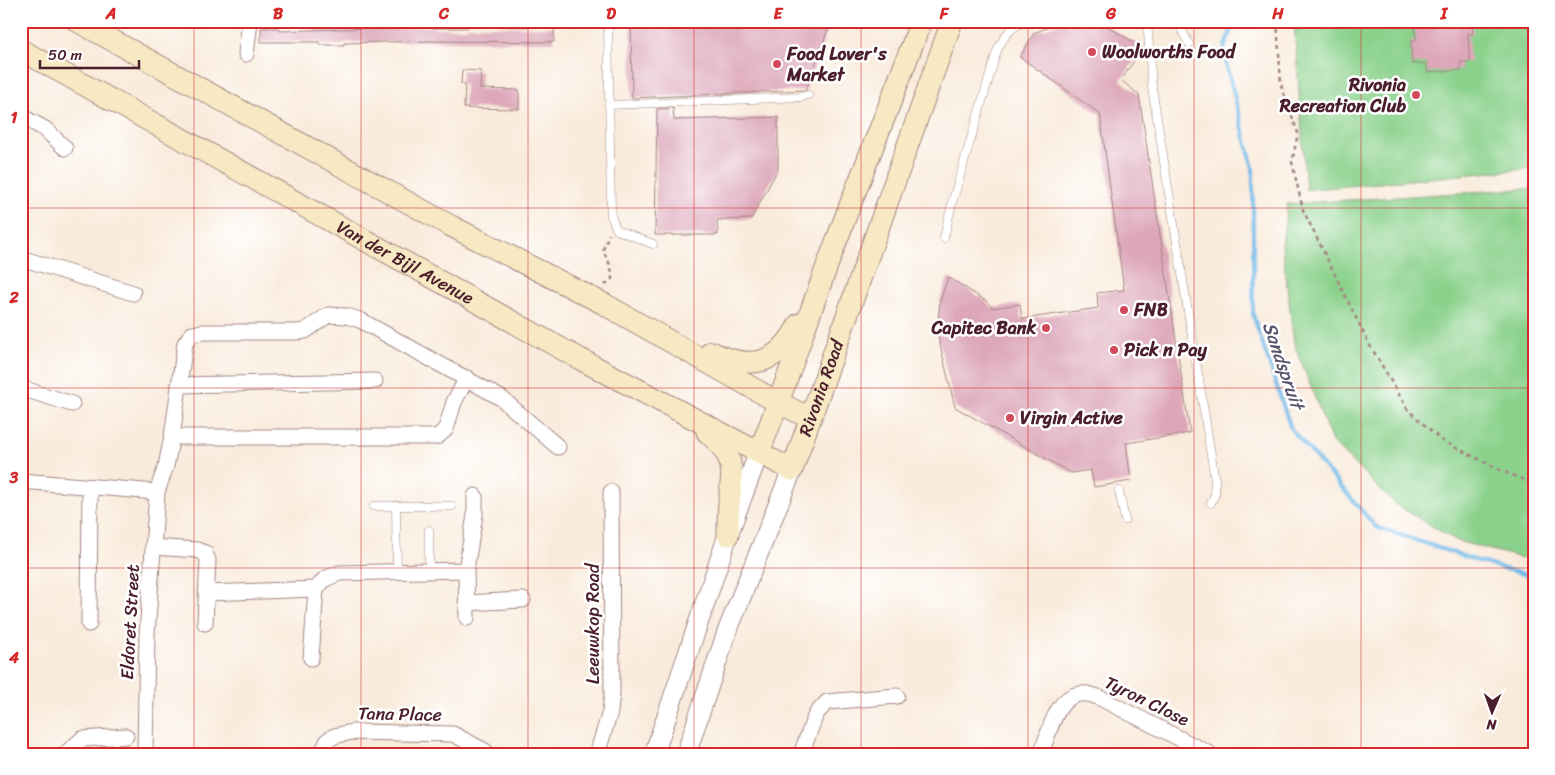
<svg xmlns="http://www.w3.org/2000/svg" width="1555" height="775" font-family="Sriracha,sans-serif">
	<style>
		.green { fill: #8ad18b; stroke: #6a785b }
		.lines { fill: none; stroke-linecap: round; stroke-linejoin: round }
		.stream { stroke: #6fb9e8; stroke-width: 4 }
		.building { fill: #dda7b9 }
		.service-casing { stroke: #a28583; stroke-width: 9 }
		.minor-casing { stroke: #a28583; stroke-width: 17 }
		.tertiary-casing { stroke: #a28583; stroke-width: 21 }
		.secondary-casing { stroke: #a28583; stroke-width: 23 }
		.path { stroke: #a28583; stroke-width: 2.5; stroke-dasharray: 4 4; stroke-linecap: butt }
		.service { stroke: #fff; stroke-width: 8 }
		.minor { stroke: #fff; stroke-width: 15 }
		.tertiary { stroke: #fff; stroke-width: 19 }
		.secondary { stroke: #f6e9c3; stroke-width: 21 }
		.grid { fill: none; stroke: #d62828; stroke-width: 1; stroke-opacity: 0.55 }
		.poi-dot { fill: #d1495b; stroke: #fff; stroke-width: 2 }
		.labels { text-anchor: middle; stroke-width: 5; stroke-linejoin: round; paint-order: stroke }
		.poi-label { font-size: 18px; font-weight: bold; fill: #4a1f2b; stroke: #fff; text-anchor: start }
		.street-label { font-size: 18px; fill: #4a1f2b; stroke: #fff }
		.water-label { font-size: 19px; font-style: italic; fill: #57556d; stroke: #fff }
		.neatline { fill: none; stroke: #d62828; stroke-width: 2 }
		.grid-label { font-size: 16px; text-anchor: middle; font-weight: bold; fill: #d62828 }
	</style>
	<rect width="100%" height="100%" fill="#fff"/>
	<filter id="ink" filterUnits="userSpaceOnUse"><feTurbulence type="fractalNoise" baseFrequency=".02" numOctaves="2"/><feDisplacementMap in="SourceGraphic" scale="10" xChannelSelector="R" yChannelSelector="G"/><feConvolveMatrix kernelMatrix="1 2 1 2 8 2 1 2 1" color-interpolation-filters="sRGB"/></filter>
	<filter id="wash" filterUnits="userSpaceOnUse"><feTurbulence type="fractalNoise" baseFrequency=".0096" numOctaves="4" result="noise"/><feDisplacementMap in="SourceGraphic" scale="20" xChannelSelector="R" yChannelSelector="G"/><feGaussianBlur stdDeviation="1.12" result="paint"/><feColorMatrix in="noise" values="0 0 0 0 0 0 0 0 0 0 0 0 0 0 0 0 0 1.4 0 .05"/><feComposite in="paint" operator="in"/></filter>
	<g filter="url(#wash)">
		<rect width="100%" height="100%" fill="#f9ebdb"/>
		<!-- green -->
		<g class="green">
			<polygon points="1294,21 1534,21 1534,168 1306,190"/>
			<polygon points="1534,188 1534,561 1457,541 1395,504 1332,442 1294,343 1282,245 1287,204"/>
		</g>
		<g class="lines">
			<!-- stream -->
			<polyline class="stream" points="1234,21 1223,52 1253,168 1253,315 1291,429 1376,527 1487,564 1534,577"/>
		</g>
		<g id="blocks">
			<!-- building -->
			<g class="building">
				<polygon points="631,21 831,21 806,90 632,98"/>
				<polygon points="1064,21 1099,21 1143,48 1121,80 1139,95 1190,433 1126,443 1131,481 1094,487 1091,470 1071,473 955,407 937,332 940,301 948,277 986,301 993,308 1020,304 1022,319 1098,308 1097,293 1124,290 1100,114 1020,57 1034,33"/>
				<polygon points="1415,21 1472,24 1473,34 1468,34 1470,62 1460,62 1461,70 1427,72 1427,63 1412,64 1411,41 1416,41"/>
				<polygon points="433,26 433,28 467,28 467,26 554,27 554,42 431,41 344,43 344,45 319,45 319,42 261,42 261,28 280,28 280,31"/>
				<polygon points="462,70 481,71 480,89 519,90 519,109 464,108 465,84 461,84"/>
				<polygon points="673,108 674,120 778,117 778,169 751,219 717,220 718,235 655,235 657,109"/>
			</g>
		</g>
	</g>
	<g filter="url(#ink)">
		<use href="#blocks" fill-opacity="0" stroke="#a28583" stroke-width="1"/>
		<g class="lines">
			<defs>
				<g id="service">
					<polyline points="608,21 611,216 617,230 653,244"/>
					<polyline points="1145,21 1148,33 1152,87 1215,480 1215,494 1211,503"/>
					<polyline points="1177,21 1189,44"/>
					<polyline points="609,105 801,97 808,95"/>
					<path d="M944 238 952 203 997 51C1002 39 1010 27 1023 23 1028 21 1034 22 1039 21"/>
					<polyline points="1119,491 1125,520"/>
					<polyline points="374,506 396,506"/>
					<polyline points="429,571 429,530"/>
					<polyline points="397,572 396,506 452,506"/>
				</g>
				<g id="minor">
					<polyline points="246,54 250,21"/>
					<polyline points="21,116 45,129 65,148"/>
					<polyline points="21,258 133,293"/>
					<polyline points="179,385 375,381"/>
					<polyline points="21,388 72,404"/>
					<polyline points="172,437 437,437 446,429 454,402 467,378"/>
					<polyline points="21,481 157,492"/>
					<polyline points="153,547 197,550 205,553 208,560 205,623"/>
					<polyline points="206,593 316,589 325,579 339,573 466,570"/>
					<polyline points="466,603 523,600"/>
					<polyline points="467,618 466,570 475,515 475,496"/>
					<polyline points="89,624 90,488"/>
					<polyline points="311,658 316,589"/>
					<polyline points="65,754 82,739 126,736"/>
					<polyline points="145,754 147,635 157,492 166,466 172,437 185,343 192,334 202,332 296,332 305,331 328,315 347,316 360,320 501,398 558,447"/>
					<polyline points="321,754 328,740 334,736 352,732 453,734 485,751"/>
					<polyline points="597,754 610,712 612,693 611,492"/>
					<polyline points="801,754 816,714 827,702 897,696"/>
					<path d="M1041 754C1052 725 1059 680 1100 698L1210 754"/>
				</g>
				<g id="tertiary">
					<polyline points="654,754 728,535 759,452"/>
					<polyline points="686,754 727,632 792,470"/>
				</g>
				<g id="secondary">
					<polyline points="77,21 451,226 604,304 779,403 810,418"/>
					<path id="s1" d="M21 50 580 359 792 470 952 21"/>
					<path d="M711 352C751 371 778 365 799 324"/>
					<path d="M707 432C736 458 733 467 729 503 728 514 728 525 728 535"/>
					<path d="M759 452C783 394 802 335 823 277 854 191 890 107 921 21"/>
				</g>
			</defs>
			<!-- service casing -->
			<use href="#service" class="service-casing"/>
			<!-- minor casing -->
			<use href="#minor" class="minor-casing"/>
			<!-- tertiary casing -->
			<use href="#tertiary" class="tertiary-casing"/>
			<!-- secondary casing -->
			<use href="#secondary" class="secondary-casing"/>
			<!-- path -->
			<g class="path">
				<polyline points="1277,21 1281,85 1298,133 1292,162 1303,210 1368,342 1408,410 1441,440 1500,470 1534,484"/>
				<polyline points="605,285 612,279 611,267 603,250 609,234"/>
			</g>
			<!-- service -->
			<use href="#service" class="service"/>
			<!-- minor -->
			<use href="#minor" class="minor"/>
			<!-- tertiary -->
			<use href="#tertiary" class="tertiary"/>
			<!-- secondary -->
			<use href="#secondary" class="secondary"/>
		</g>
	</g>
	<!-- grid -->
	<path class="grid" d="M194 21V754M361 21V754M528 21V754M694 21V754M861 21V754M1028 21V754M1194 21V754M1361 21V754M21 208H1534M21 388H1534M21 568H1534"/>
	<!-- markers -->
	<g class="poi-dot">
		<circle cx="1092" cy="52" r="5"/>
		<circle cx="777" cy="64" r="5"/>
		<circle cx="1416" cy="95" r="5"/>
		<circle cx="1124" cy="310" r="5"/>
		<circle cx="1046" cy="328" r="5"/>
		<circle cx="1114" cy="350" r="5"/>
		<circle cx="1010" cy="418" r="5"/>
	</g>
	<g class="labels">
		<!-- poi labels -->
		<g class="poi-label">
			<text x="1102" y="58">Woolworths Food</text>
			<text x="787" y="60">Food Lover's<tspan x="787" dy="21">Market</tspan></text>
			<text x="1406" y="91" text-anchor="end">Rivonia<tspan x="1406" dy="21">Recreation Club</tspan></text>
			<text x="1134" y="316">FNB</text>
			<text x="1036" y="334" text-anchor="end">Capitec Bank</text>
			<text x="1124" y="356">Pick n Pay</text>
			<text x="1020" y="424">Virgin Active</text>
		</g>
		<!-- street labels -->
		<g class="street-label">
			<text dy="6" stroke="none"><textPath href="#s1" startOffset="439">Van der Bijl Avenue</textPath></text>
			<text dy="6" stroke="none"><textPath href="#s1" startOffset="965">Rivonia Road</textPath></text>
			<text transform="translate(130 622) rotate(-87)" y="6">Eldoret Street</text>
			<text transform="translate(593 624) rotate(-90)" y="6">Leeuwkop Road</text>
			<text transform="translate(1147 701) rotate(26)" y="6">Tyron Close</text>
			<text transform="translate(400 714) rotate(1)" y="6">Tana Place</text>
		</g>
		<!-- water labels -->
		<g class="water-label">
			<text transform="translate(1284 365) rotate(71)" y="7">Sandspruit</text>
		</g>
	</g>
	<!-- margin -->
	<rect width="1555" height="775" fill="none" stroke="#fff" stroke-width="55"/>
	<!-- north arrow -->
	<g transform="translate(1492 712) rotate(182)" stroke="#ffffff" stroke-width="4" paint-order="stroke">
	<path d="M0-4L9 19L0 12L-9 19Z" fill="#4a1f2b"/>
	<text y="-8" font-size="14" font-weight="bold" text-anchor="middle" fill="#4a1f2b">N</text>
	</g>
	<!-- scale -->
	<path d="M40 60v8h99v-8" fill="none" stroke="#4a1f2b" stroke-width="2.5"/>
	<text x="48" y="60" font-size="15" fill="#4a1f2b" stroke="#ffffff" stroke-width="4" paint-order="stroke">50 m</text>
	<rect x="28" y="28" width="1500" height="720" class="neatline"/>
	<g class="grid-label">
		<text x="111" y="19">A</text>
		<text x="278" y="19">B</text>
		<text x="444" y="19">C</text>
		<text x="611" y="19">D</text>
		<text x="778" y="19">E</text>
		<text x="944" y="19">F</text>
		<text x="1111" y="19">G</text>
		<text x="1278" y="19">H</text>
		<text x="1444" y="19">I</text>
		<text x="14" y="123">1</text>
		<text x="14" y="303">2</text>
		<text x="14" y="483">3</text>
		<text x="14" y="663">4</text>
	</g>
</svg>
